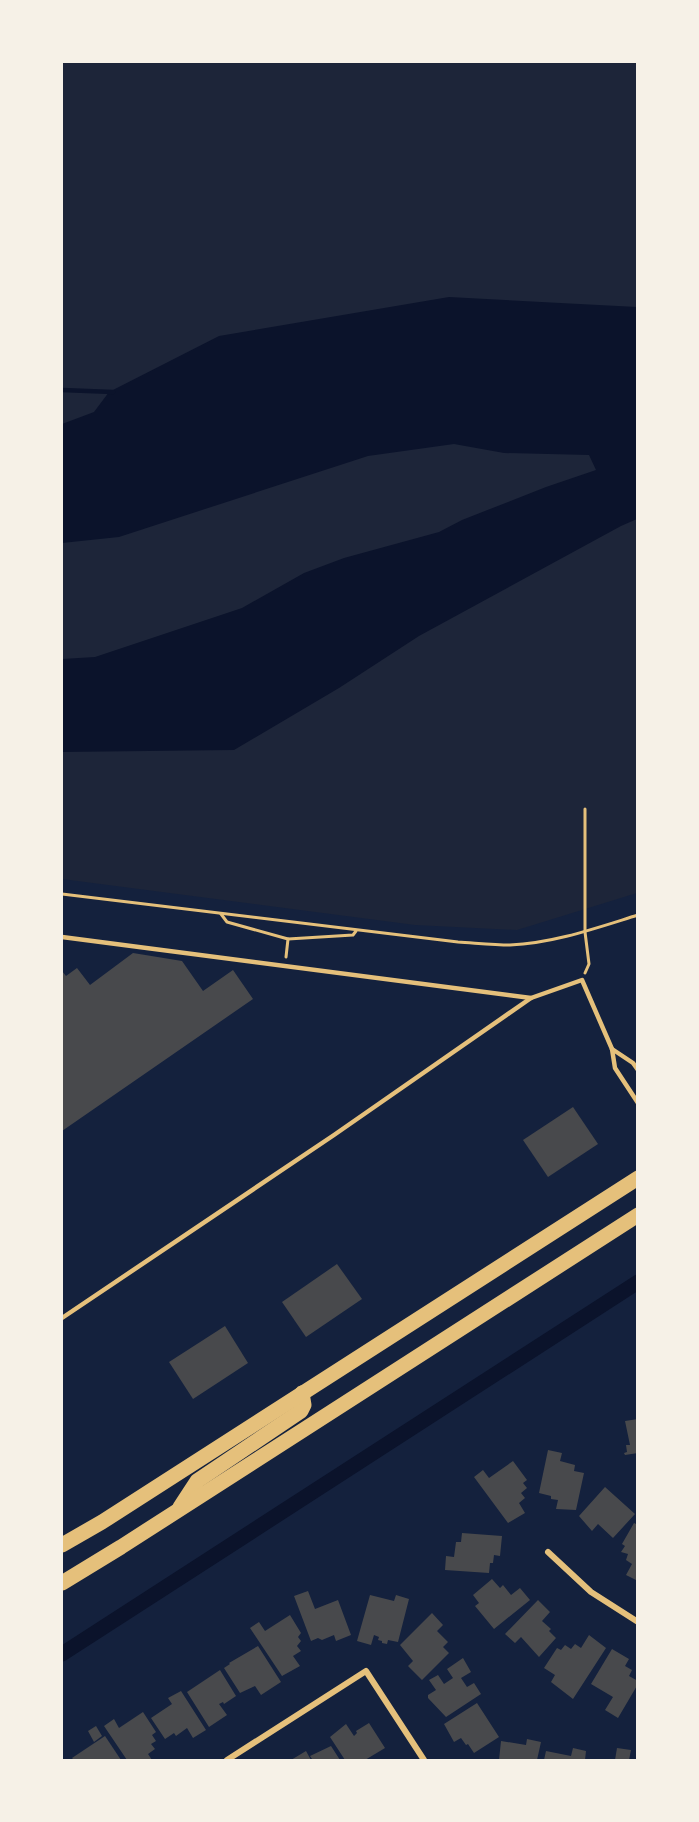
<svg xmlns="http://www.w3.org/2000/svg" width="699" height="1822" font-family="'Playfair Display',serif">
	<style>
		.green { fill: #1d2539 }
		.water { fill: #0b132b }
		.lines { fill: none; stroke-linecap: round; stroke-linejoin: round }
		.stream { stroke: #0b132b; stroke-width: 4.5 }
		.canal { stroke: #0b132b; stroke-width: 15 }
		.building { fill: #48494c }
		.path { stroke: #e5c07b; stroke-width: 3 }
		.service { stroke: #e5c07b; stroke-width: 4.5 }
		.minor { stroke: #e5c07b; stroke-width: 6 }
		.primary { stroke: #e5c07b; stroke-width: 15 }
	</style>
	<rect width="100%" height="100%" fill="#14213d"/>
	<!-- green -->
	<polygon class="green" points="62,62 637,62 637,893 517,930 415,925 62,879"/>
	<!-- water -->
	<polygon class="water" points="449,297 637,307 637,519 621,526 419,636 339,688 234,750 62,752 62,659 95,657 242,608 304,573 344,558 439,532 462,520 546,487 596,470 589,455 504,453 454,444 368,456 119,537 62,543 62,424 94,412 109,392 219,336"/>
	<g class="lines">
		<!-- stream -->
		<polyline class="stream" points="62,390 113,392"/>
		<!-- canal -->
		<polyline class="canal" points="62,1654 638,1282"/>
	</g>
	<!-- building -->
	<g class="building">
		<polygon points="133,953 182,961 203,991 233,970 253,999 62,1131 62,971 66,976 77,968 90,985"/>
		<polygon points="573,1107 598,1144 548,1177 523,1140"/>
		<polygon points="337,1264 362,1299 306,1337 282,1302"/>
		<polygon points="225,1326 248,1363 193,1399 169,1362"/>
		<polygon points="638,1419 638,1453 625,1455 624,1453 627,1452 626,1445 630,1445 625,1421"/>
		<polygon points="548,1450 562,1453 560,1461 575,1465 574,1471 584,1473 576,1510 556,1509 558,1500 551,1499 551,1496 539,1493"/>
		<polygon points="513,1461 527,1480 523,1483 527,1488 521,1493 525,1498 519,1503 525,1513 508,1523 474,1477 483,1470 489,1478"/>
		<polygon points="605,1487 635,1514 613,1538 598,1524 592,1531 579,1516"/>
		<polygon points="634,1523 638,1525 638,1581 626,1575 632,1564 626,1560 628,1554 621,1552 625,1546 622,1544"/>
		<polygon points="462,1533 502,1536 500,1556 494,1555 493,1563 490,1563 489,1573 445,1570 446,1556 454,1557 456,1542 461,1542"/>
		<polygon points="492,1579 500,1588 503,1585 511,1595 520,1588 530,1600 494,1629 475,1606 479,1603 473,1595"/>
		<polygon points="308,1591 315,1609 338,1600 351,1635 336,1641 334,1635 322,1640 318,1638 311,1641 294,1596"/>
		<polygon points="370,1595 394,1601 396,1595 409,1599 398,1642 388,1640 387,1644 382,1643 382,1641 378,1640 379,1637 374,1635 371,1645 357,1641"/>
		<polygon points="538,1600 550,1612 542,1621 551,1629 549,1631 556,1638 539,1657 521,1637 515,1643 505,1634"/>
		<polygon points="432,1613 443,1625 437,1631 448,1642 443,1647 449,1653 422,1680 408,1666 413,1661 400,1645"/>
		<polygon points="290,1615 301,1633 298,1637 301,1641 297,1646 301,1651 293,1656 300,1666 282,1676 250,1628 259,1622 265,1631"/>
		<polygon points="589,1635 606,1648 573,1699 551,1682 555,1675 544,1668 557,1648 561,1650 565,1645 571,1649 575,1644 581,1648"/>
		<polygon points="258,1646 281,1682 261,1695 255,1686 240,1693 224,1668 230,1664 229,1663"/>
		<polygon points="612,1649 629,1659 625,1666 632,1670 629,1676 638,1681 638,1684 618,1718 605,1710 613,1697 591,1684"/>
		<polygon points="463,1658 471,1672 461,1678 467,1687 474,1683 481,1694 446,1717 428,1698 428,1695 436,1690 429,1680 438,1675 444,1684 453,1678 447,1669"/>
		<polygon points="220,1670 236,1696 224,1704 223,1702 219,1704 227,1715 209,1727 187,1692"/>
		<polygon points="181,1691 206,1730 193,1738 187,1728 176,1736 174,1733 165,1739 151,1718 172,1704 168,1698"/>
		<polygon points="477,1703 499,1737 474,1753 468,1744 466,1745 461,1738 454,1742 444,1724"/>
		<polygon points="143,1712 156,1732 152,1735 156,1741 151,1744 155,1749 148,1754 152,1760 127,1760 104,1726 114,1719 119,1728"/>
		<polygon points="369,1723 385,1748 365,1760 345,1760 330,1737 346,1724 354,1736 357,1733 356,1731"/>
		<polygon points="96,1726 102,1736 94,1742 88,1731"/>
		<polygon points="105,1736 121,1760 74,1760 72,1758"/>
		<polygon points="527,1739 541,1742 537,1760 499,1760 501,1741 526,1745"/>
		<polygon points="331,1746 340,1760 291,1760 306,1751 311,1760 312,1759 310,1756"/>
		<polygon points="573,1748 586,1751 585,1760 544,1760 546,1751 571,1756"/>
		<polygon points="617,1748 631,1750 629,1760 615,1760"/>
	</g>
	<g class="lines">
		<!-- path -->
		<g class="path">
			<path d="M62 894 458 942C475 943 493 945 510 945 554 943 596 928 638 915"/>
			<polyline points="221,914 227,922 288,939 286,957"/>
			<polyline points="288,939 353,935 356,931"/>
			<polyline points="585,973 589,964 585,932 585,809"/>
		</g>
		<!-- service -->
		<g class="service">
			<polyline points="62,937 531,998"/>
			<polyline points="612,1049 633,1063 638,1070"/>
			<polyline points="62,1318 334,1135 531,998 582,980 612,1049 615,1068 638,1103"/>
		</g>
		<!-- minor -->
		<g class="minor">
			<polyline points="548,1552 591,1592 638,1622"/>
			<polyline points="227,1760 366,1671 424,1760"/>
		</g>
		<!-- primary -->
		<g class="primary">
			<polyline points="180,1507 197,1481 301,1411 304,1405 302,1393"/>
			<polyline points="62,1545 102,1522 638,1178"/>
			<polyline points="62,1583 121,1547 638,1215"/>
		</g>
	</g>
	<!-- border -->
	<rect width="699" height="1822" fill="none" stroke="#f6f1e7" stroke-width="126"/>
</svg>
